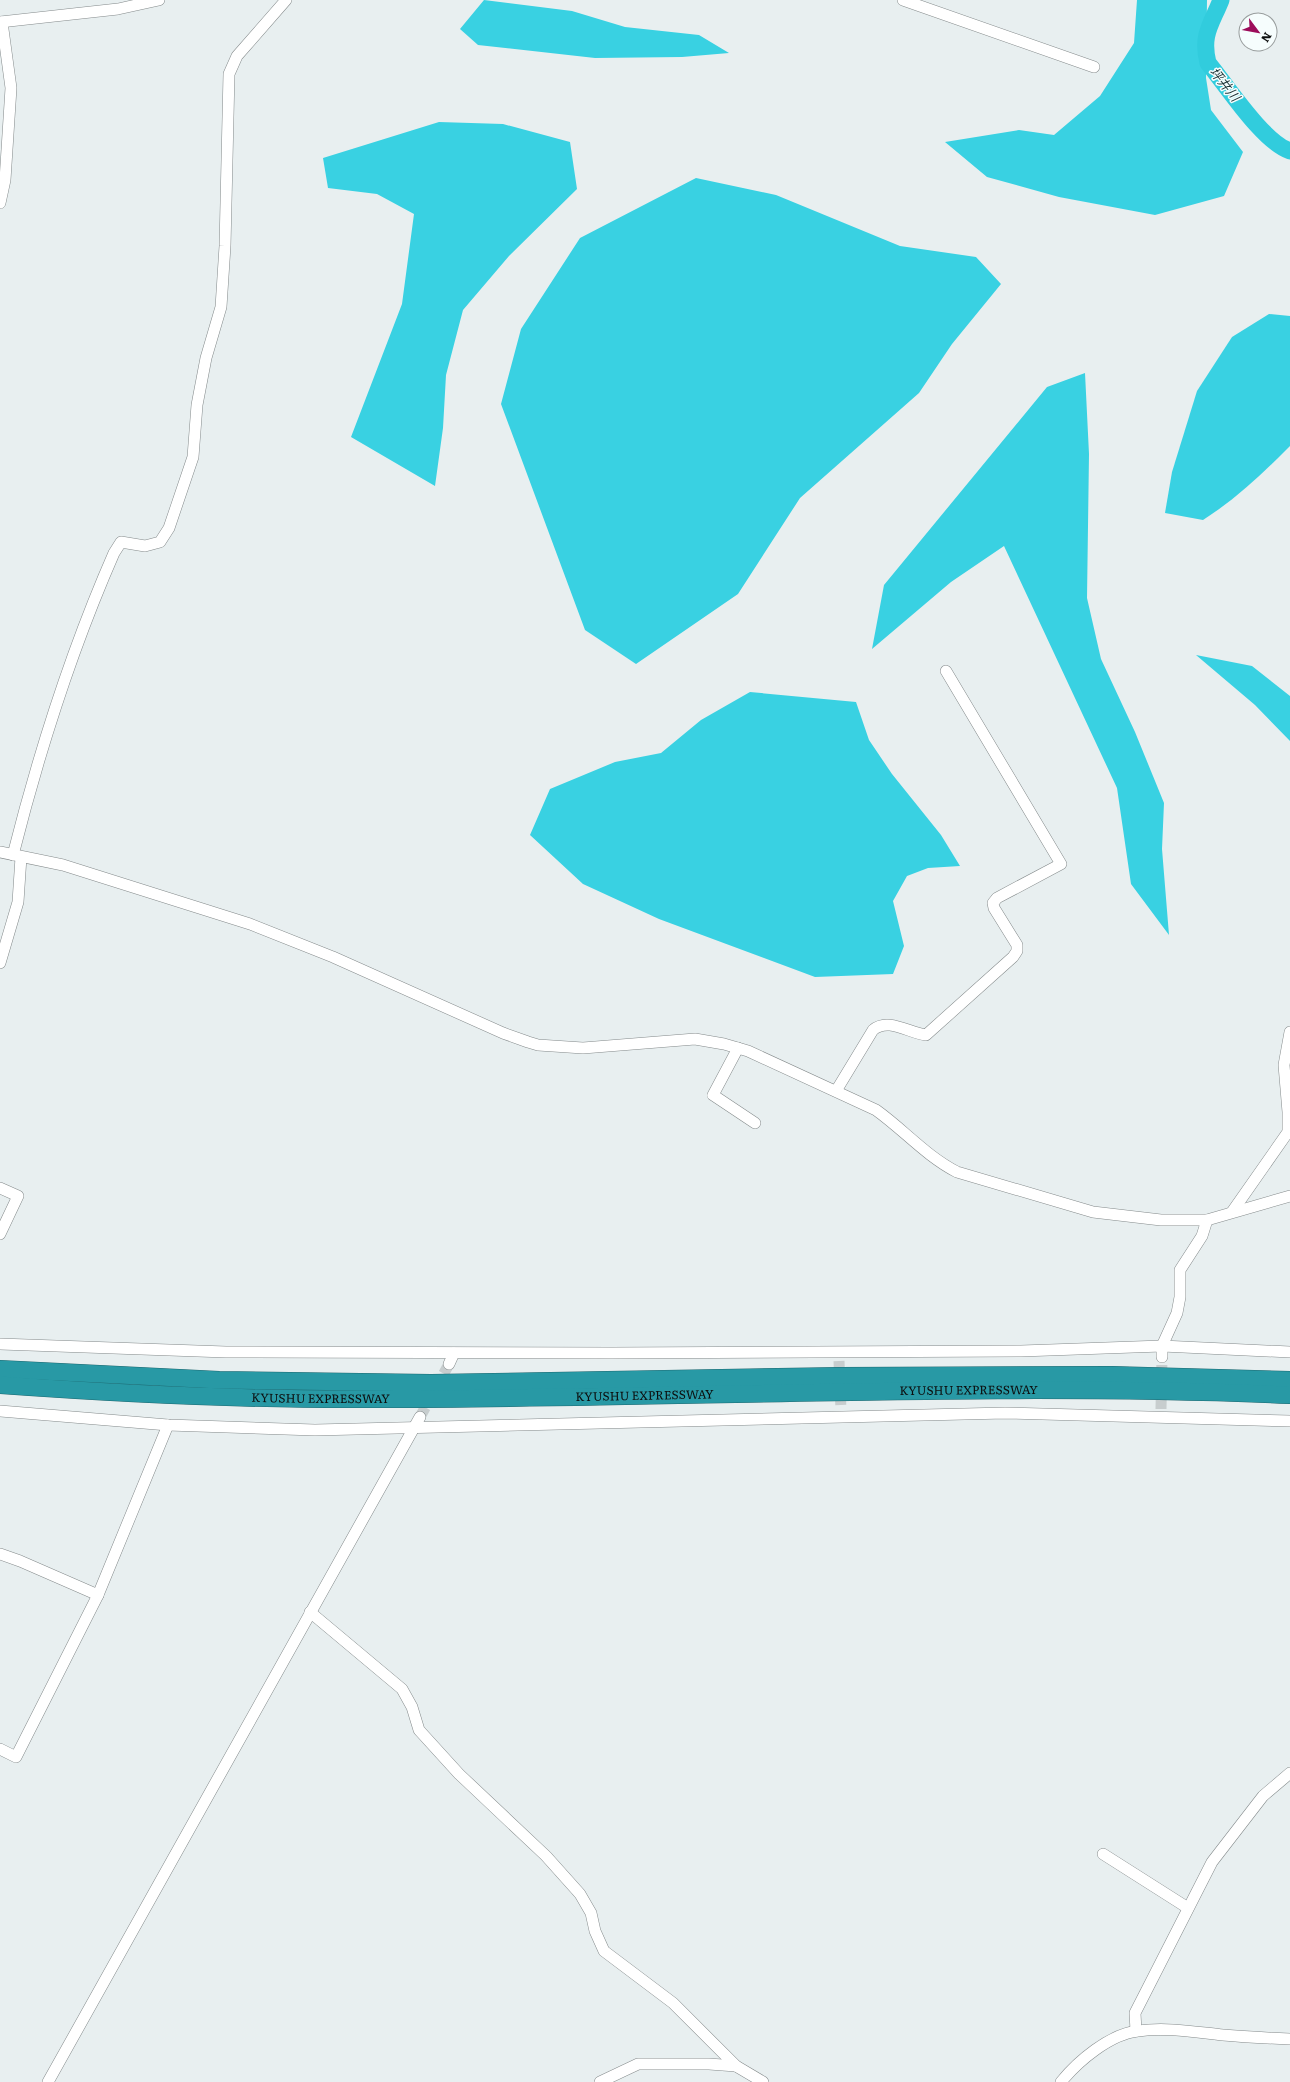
<svg xmlns="http://www.w3.org/2000/svg" width="1290" height="2082" font-family="Literata,'Noto Sans JP',serif">
	<style>
		.forest { fill: #39d1e2 }
		.lines { fill: none; stroke-linecap: round; stroke-linejoin: round }
		.river { stroke: #31ccdd; stroke-width: 17 }
		.minor-tunnel { stroke: #c7cdce; stroke-width: 11; stroke-dasharray: 11 5.5; stroke-linecap: butt }
		.minor-casing { stroke: #848a8b; stroke-width: 12 }
		.highway-casing { stroke: #1e6870; stroke-width: 18 }
		.minor { stroke: #fff; stroke-width: 11 }
		.highway { stroke: #2899a5; stroke-width: 17 }
		.labels { text-anchor: middle; stroke-width: 3; stroke-linejoin: round; paint-order: stroke }
		.street-label { font-size: 12px; fill: #0c0e0e; stroke: #f6fdfd }
		.water-label { font-size: 13px; font-style: italic; fill: #1d3538; stroke: #f6fdfd }
	</style>
	<rect width="100%" height="100%" fill="#e8eff0"/>
	<!-- forest -->
	<g class="forest">
		<polygon points="484,0 572,11 625,27 699,35 729,53 682,57 595,58 478,45 460,29"/>
		<polygon points="1137,0 1207,0 1206,78 1211,110 1243,152 1224,196 1155,215 1059,197 987,177 945,142 1019,130 1054,135 1100,96 1134,43"/>
		<polygon points="439,122 503,124 570,142 577,189 509,256 463,310 446,375 443,428 435,486 351,437 402,304 414,214 377,194 328,188 323,158"/>
		<polygon points="696,178 776,195 900,246 976,257 1001,284 952,344 919,393 800,498 738,594 636,664 585,630 501,404 521,329 580,238"/>
		<path d="M1269 314 1290 316V446C1263 473 1236 499 1203 520L1165 513 1172 472 1197 391 1232 337Z"/>
		<polygon points="1085,373 1089,454 1087,598 1101,659 1135,732 1164,803 1162,849 1169,935 1131,884 1117,788 1004,546 951,582 872,649 884,585 1047,387"/>
		<polygon points="1196,655 1252,666 1290,696 1290,741 1255,705"/>
		<polygon points="750,692 856,702 869,740 892,774 941,835 960,866 928,868 907,876 893,901 904,946 893,974 815,977 659,919 583,884 530,835 550,789 615,762 661,753 701,720"/>
	</g>
	<g class="lines">
		<!-- river -->
		<path class="river" d="M1221 0C1211 25 1201 35 1208 63 1227 86 1263 142 1290 151"/>
		<!-- minor-tunnel -->
		<g class="minor-tunnel">
			<polyline points="839,1361 841,1410"/>
			<polyline points="1161,1409 1162,1357"/>
			<polyline points="420,1417 449,1364"/>
		</g>
		<defs>
			<g id="minor">
				<polyline points="903,0 1094,67"/>
				<polyline points="0,22 118,9 159,0"/>
				<polyline points="0,203 5,180 11,88 2,22"/>
				<path d="M0 852 63 865 250 924 333 957 503 1033 528 1042 538 1045 583 1048 695 1039 724 1044 748 1051 876 1110C904 1130 926 1156 957 1172L1093 1212 1161 1220H1207L1290 1196"/>
				<path d="M13 855C39 752 71 651 114 553L121 542 145 546 160 542 169 528 193 457 197 405 206 358 221 307 225 246 229 74 237 56 286 0"/>
				<polyline points="0,963 18,902 21,857"/>
				<polyline points="738,1048 713,1095 755,1123"/>
				<path d="M836 1091 873 1030C888 1017 909 1033 926 1035L1013 957 1017 951V945L994 908 993 903 997 898 1061 864 946 671"/>
				<polyline points="0,1188 18,1196 0,1234"/>
				<polyline points="1232,1212 1288,1132 1288,1112 1284,1065 1290,1032"/>
				<polyline points="0,1344 226,1352 612,1353 1021,1351 1162,1346 1290,1352"/>
				<polyline points="1162,1357 1162,1346 1177,1313 1180,1297 1180,1270 1202,1236 1207,1220"/>
				<polyline points="449,1364 454,1353"/>
				<polyline points="0,1411 168,1425 315,1430 1005,1413 1290,1421"/>
				<polyline points="0,1554 20,1561 98,1595"/>
				<polyline points="310,1612 402,1689 412,1707 419,1730 459,1774 546,1856 580,1894 591,1913 595,1931 604,1951 673,2003 736,2066 763,2082"/>
				<polyline points="0,1749 16,1757 98,1595 168,1425"/>
				<polyline points="1103,1854 1188,1908"/>
				<polyline points="1136,2031 1135,2013 1212,1862 1263,1796 1290,1773"/>
				<polyline points="48,2082 420,1417"/>
				<polyline points="600,2082 638,2064 709,2064 736,2066"/>
				<path d="M1061 2082C1078 2061 1110 2034 1138 2031 1166 2027 1195 2032 1223 2035 1245 2037 1267 2038 1290 2039"/>
			</g>
			<g id="highway">
				<polyline points="0,1369 219,1380 431,1383 840,1376 1112,1375 1290,1380"/>
				<path id="s1" d="M0 1385C125 1394 250 1400 376 1399 680 1399 985 1382 1290 1395"/>
			</g>
		</defs>
		<!-- minor casing -->
		<use href="#minor" class="minor-casing"/>
		<!-- highway casing -->
		<use href="#highway" class="highway-casing"/>
		<!-- minor -->
		<use href="#minor" class="minor"/>
		<!-- highway -->
		<use href="#highway" class="highway"/>
	</g>
	<g class="labels">
		<!-- street labels -->
		<g class="street-label">
			<text dy="4" stroke="none"><textPath href="#s1" startOffset="969">KYUSHU EXPRESSWAY</textPath></text>
			<text dy="4" stroke="none"><textPath href="#s1" startOffset="645">KYUSHU EXPRESSWAY</textPath></text>
			<text dy="4" stroke="none"><textPath href="#s1" startOffset="321">KYUSHU EXPRESSWAY</textPath></text>
		</g>
		<!-- water labels -->
		<g class="water-label">
			<text transform="translate(1225 84) rotate(51)" y="5">坪井川</text>
		</g>
	</g>
	<!-- north arrow -->
	<g transform="translate(1258 32) rotate(122)"><circle r="19" fill="#f6fdfd" stroke="#989d9d"/>
	<path d="M0-3L7 15L0 10L-7 15Z" fill="#9c0c5a"/>
	<text y="-6" font-size="11" font-weight="bold" text-anchor="middle" fill="#0c0e0e">N</text>
	</g>
</svg>
